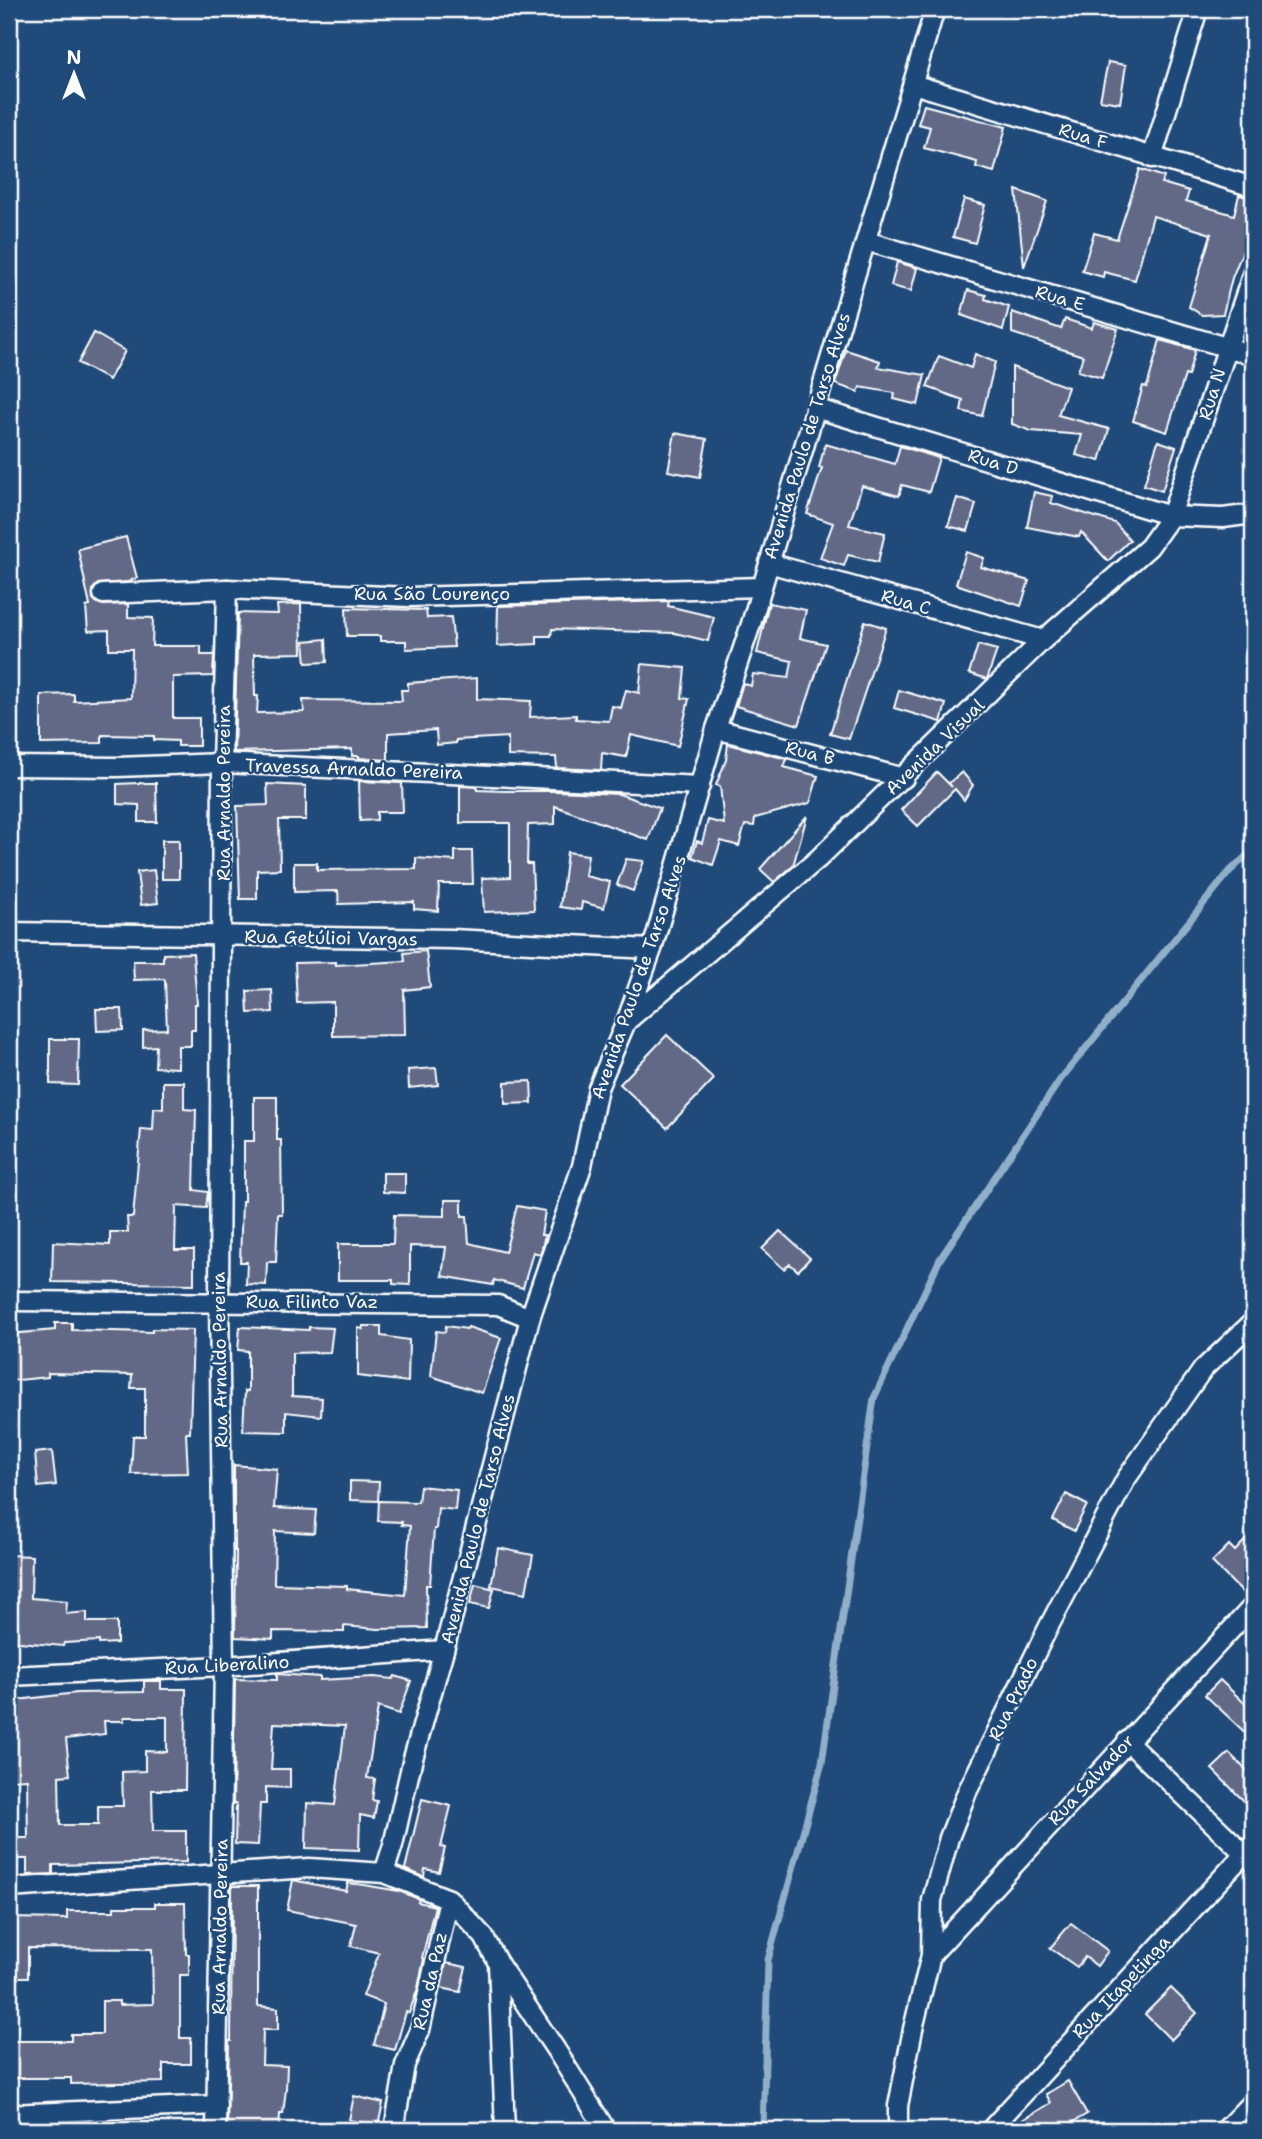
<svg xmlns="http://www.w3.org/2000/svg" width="1262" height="2139" font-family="'Shantell Sans',sans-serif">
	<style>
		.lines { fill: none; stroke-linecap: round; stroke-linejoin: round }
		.stream { stroke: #91afc8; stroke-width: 7 }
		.building { fill: #626986; stroke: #fff; stroke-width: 2; fill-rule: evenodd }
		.minor-casing { stroke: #fff; stroke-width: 23 }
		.minor { stroke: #1f4a7a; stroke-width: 18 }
		.labels { text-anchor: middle; stroke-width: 5; stroke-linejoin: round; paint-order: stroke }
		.street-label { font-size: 18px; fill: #fff; stroke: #1f4a7a }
	</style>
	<rect width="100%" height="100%" fill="#1f4a7a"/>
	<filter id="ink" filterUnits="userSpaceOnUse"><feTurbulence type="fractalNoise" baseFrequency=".0143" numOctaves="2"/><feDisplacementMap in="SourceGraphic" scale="14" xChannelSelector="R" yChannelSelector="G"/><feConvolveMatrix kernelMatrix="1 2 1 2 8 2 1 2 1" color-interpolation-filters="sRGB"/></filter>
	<g filter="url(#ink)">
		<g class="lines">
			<!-- stream -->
			<polyline class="stream" points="763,2130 768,1960 822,1763 874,1398 940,1259 1060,1080 1230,871 1253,850"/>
		</g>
		<!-- building -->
		<g class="building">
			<polygon points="1108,62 1126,65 1120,103 1100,100"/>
			<polygon points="924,105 1006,127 994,172 976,167 977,162 924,148 930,127 918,124"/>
			<polygon points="1140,169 1164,177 1162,183 1189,191 1186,201 1234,215 1239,195 1253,198 1253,211 1244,248 1232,278 1223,314 1202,315 1189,307 1211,234 1153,216 1135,280 1104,272 1103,277 1082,271 1094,233 1117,239"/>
			<polygon points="1016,190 1047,201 1024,267"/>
			<polygon points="964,199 985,205 975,243 953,237"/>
			<polygon points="897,262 917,268 911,291 891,286"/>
			<polygon points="968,290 986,295 985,299 1009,307 1003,330 961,315"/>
			<polygon points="1012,312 1061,329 1065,319 1092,328 1094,322 1118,329 1102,378 1078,371 1083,356 1012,333"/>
			<polygon points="94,333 125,351 109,380 78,363"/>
			<polygon points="1160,340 1195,350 1188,376 1185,375 1167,432 1133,421 1143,386 1147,387"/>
			<polygon points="846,350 880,361 878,367 925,375 918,405 894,399 895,393 860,387 858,392 835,384"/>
			<polygon points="975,354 995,362 982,416 961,411 963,400 927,387 939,356 971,368"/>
			<polygon points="1012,367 1068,387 1058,415 1109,429 1100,461 1076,455 1082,435 1031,431 1012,424"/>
			<polygon points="675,433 707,439 700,477 668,471"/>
			<polygon points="1158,441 1176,447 1162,491 1144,485"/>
			<polygon points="825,444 895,464 900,446 939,458 929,492 902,485 899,496 862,486 849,525 885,533 878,562 848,555 844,566 820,558 833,523 807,514 822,468 819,468"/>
			<polygon points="1034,492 1052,496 1051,503 1115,523 1130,540 1108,561 1081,532 1079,537 1027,527"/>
			<polygon points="957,498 976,504 968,531 948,526"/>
			<polygon points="126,537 137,578 128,582 98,584 93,589 93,599 103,605 128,604 128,617 153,618 152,646 201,646 201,655 214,655 213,676 173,677 173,718 199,718 199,746 178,746 178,741 154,740 154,736 102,735 102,743 41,744 41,695 74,694 74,701 131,698 132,649 109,649 109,630 88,631 86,607 90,606 78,549"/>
			<polygon points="966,552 984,558 981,567 1029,581 1021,606 956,584"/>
			<polygon points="669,601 668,606 714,617 708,641 675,633 552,629 551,636 537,636 537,644 497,646 498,606"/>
			<polygon points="769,603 806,610 800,638 826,644 799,725 736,706 743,683 751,686 753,674 789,678 792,661 757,653"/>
			<polygon points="301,604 302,653 254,654 255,696 258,696 257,713 304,712 303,700 402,701 401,690 408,690 408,683 477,678 477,699 531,701 530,717 576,715 576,719 609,721 612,706 621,708 626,690 639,693 642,664 685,668 682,698 689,699 678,746 631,735 626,757 602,753 601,770 557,768 556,757 508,756 508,737 456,740 456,743 437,745 436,730 388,733 388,760 359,758 359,756 352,756 352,749 234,752 238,613 278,614 277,605"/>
			<polygon points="346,608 426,610 427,618 451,617 454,647 406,649 406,641 380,641 380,636 347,636"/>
			<polygon points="865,621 886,628 849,739 830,734"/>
			<polygon points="326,639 327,662 306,663 304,641"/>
			<polygon points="978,645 997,650 987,679 969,673"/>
			<polygon points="899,690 946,704 941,722 894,708"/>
			<polygon points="728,744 787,759 784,767 818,776 810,803 755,818 754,826 745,825 739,846 721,841 713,865 692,857 697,841 702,843 708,820 724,824 720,786 716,785 726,760"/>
			<polygon points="937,772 952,787 949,783 962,772 973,785 964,800 955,789 918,826 901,810"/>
			<polygon points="359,781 402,783 403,812 377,812 377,820 360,821"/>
			<polygon points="138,783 156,783 157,822 139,822 139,805 117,804 117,784"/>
			<polygon points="267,784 306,786 306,820 279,820 280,869 257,870 257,899 240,899 237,806 268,805"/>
			<polygon points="460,786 477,787 477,790 506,791 558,791 619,794 660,808 648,840 555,806 555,824 528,825 527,864 532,864 534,910 484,912 482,878 510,877 510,823 460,823"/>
			<polygon points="807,816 793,866 774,882 760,869"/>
			<rect x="162" y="840" width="17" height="39"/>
			<polygon points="455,851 472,851 473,884 439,884 438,911 414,909 414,902 339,904 338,891 294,892 294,863 317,863 317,870 416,869 416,858 455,861"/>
			<polygon points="567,852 588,855 585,876 610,882 604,908 582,902 581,910 560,907"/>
			<polygon points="626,859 644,861 633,891 617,885"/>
			<polygon points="154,870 158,903 141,905 137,872"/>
			<polygon points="426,951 430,987 404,990 405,1035 333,1036 333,1002 297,1003 295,963 336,962 336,965 405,961 404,953"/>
			<polygon points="193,953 197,1004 195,1004 195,1030 191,1030 191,1046 178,1046 178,1068 155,1067 156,1046 143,1047 143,1030 167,1029 165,981 164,979 134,980 133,961 163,961 163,954"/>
			<polygon points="272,990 273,1012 248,1013 247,991"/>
			<polygon points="96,1009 122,1009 123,1030 97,1031"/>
			<polygon points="667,1035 714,1079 667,1128 620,1084"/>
			<polygon points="50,1039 79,1039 78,1085 50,1084"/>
			<polygon points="436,1068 438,1085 409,1088 408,1070"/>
			<polygon points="531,1081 532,1103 505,1104 505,1082"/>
			<polygon points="163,1082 184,1082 184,1109 196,1110 194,1190 208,1192 206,1208 176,1206 175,1250 194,1250 194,1284 52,1282 53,1242 110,1245 110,1232 128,1232 127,1217 133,1217 141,1129 153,1130 154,1108 163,1109"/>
			<polygon points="254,1097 277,1097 277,1140 281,1140 282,1214 278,1214 276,1262 267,1262 266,1285 246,1284 247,1262 240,1262 242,1201 244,1201 244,1141 254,1141"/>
			<polygon points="383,1173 405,1173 405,1193 383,1192"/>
			<polygon points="445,1200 462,1200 462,1216 467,1216 469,1243 505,1252 517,1206 545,1211 541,1235 545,1235 542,1248 540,1254 533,1252 523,1288 494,1280 493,1285 442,1276 446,1247 410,1246 410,1285 393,1284 393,1280 338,1280 338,1244 393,1244 394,1215 445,1216"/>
			<polygon points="780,1231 810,1258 798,1271 790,1264 784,1269 762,1249"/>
			<polygon points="55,1323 72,1323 72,1330 152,1332 152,1329 193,1330 190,1433 186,1433 188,1473 131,1474 133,1436 145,1436 145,1388 131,1388 132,1375 48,1373 48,1377 9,1381 9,1334 55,1330"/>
			<polygon points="363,1326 381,1326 381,1336 409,1340 408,1382 358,1376 358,1328 363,1329"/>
			<polygon points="446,1326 467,1329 468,1327 501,1338 482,1393 431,1376 436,1331 445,1332"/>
			<polygon points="240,1327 309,1330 309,1327 333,1328 330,1352 292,1353 292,1396 322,1398 321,1416 286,1412 286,1432 243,1431 245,1391 248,1391 248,1351 238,1350"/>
			<polygon points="52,1451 56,1485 38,1487 35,1453"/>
			<polygon points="234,1465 277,1469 274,1508 316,1510 314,1533 275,1531 274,1584 347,1586 347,1589 405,1595 410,1526 401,1525 402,1522 378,1521 379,1501 418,1502 420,1486 457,1490 455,1510 438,1508 436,1529 434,1529 430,1585 426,1585 427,1628 378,1629 344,1626 344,1632 273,1631 273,1639 235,1637 236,1551 235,1551 235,1532 234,1532"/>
			<polygon points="350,1481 379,1482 378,1501 350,1500"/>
			<polygon points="1066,1494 1087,1505 1074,1531 1053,1520"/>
			<polygon points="1253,1532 1253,1585 1244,1594 1212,1562 1229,1545 1235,1551"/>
			<polygon points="498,1548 533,1555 526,1593 491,1586"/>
			<polygon points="9,1555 32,1556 31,1598 67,1601 66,1614 87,1612 87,1622 117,1622 117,1643 99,1644 99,1641 64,1643 63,1646 9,1641"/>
			<polygon points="475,1584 494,1589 489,1608 470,1604"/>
			<polygon points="277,1674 320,1677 320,1680 374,1677 393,1679 395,1676 411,1681 399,1714 378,1707 367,1778 375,1779 372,1800 377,1801 374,1818 360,1815 359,1850 306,1848 307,1803 335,1805 345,1726 274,1723 271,1769 290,1769 290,1788 266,1787 266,1804 260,1804 258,1845 235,1844 236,1804 233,1804 235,1679 277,1680"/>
			<polygon points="1220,1680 1253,1711 1253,1740 1205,1695"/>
			<path d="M144 1681H161V1689H186L185 1790H152L153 1831H186V1862L53 1865V1874L27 1875V1859H9V1838H28L27 1779 9 1780V1701L77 1693 144 1692ZM124 1717H167V1752L145 1751V1771L122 1772 123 1806H98V1825H60L59 1776 70 1775 66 1739 105 1734 104 1721H124Z"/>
			<polygon points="1229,1753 1253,1777 1253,1810 1212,1769"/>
			<polygon points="422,1799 451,1806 441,1847 445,1848 439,1872 425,1869 424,1877 405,1869"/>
			<polygon points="293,1880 346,1891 348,1883 364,1885 399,1891 419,1899 418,1902 435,1906 422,1958 424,1959 418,1988 409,2013 406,2012 395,2050 374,2045 384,2004 363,1996 379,1953 351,1946 356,1924 287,1910"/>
			<polygon points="232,1886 258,1886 258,2006 278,2008 278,2030 263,2030 262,2065 287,2066 286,2089 283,2114 280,2114 279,2130 227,2130 229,2041 231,2041"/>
			<polygon points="155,1903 185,1903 186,1954 189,1954 189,1975 180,1975 180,2038 191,2038 191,2064 163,2064 163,2082 71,2084 71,2078 9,2078 9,2041 71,2041 71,2034 102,2034 102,2001 119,2001 119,2005 153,2004 152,1949 28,1948 28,1977 9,1977 9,1918 67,1919 67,1911 114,1911 114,1907 155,1907"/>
			<polygon points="1071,1923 1108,1951 1097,1966 1085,1957 1077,1967 1050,1948"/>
			<polygon points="446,1963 466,1967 460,1992 441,1988"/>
			<polygon points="1171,1988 1197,2013 1171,2040 1145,2014"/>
			<polygon points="1068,2081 1087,2114 1059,2130 1005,2130 1051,2103 1046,2094"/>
			<polygon points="354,2096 383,2103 378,2126 349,2120"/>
		</g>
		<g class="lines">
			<defs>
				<g id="minor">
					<polyline points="913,84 1253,187"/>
					<polyline points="1152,158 1198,9"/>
					<polyline points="866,241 1253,355"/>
					<polyline points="815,408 1171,516 1223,518 1253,514"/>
					<polyline points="769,563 1043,640"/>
					<polyline points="103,594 227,589 409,597 762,587"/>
					<polyline points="716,729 904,778"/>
					<polyline points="9,766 117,767 222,763 700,786"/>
					<polyline points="9,932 452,939 652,949"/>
					<polyline points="627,1021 818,859 1043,640 1149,547 1171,516 1253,272"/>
					<polyline points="9,1301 498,1305 530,1318"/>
					<polyline points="9,1676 224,1666 444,1650"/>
					<polyline points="1127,1741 1253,1862"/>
					<polyline points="384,1873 449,1899 420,2030 405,2065 394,2130"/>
					<polyline points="9,1888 309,1868 384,1873 393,1845 412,1762 444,1650 530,1318 582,1166 598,1088 626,1022 652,949 716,729 751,624 935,9"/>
					<polyline points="449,1899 484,1937 498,1963 556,2050 606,2130"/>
					<polyline points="931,1955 1253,1606"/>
					<polyline points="498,1963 505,2130"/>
					<polyline points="9,2114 217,2105"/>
					<polyline points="216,2130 224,1666 219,1301 222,763 227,589"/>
					<polyline points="898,2130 898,2106 913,2029 931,1955 932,1900 949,1838 967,1792 1049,1626 1126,1479 1203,1369 1253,1322"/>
					<polyline points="990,2130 1253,1844"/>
					<polyline points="1225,2130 1253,2101"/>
				</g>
			</defs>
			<!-- minor casing -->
			<use href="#minor" class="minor-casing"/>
			<!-- minor -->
			<use href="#minor" class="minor"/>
		</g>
	</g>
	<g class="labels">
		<!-- street labels -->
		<g class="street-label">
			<text transform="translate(1083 136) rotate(17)" y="6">Rua F</text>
			<text transform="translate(1060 298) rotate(16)" y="6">Rua E</text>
			<text transform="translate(1212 394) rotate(-73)" y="6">Rua N</text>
			<text transform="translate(807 436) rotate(-73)" y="6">Avenida Paulo de Tarso Alves</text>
			<text transform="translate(993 462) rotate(17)" y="6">Rua D</text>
			<text x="432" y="600">Rua São Lourenço</text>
			<text transform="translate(906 602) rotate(16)" y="6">Rua C</text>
			<text transform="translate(935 747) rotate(-44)" y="6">Avenida Visual</text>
			<text transform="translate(810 753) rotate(14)" y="6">Rua B</text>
			<text transform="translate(354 769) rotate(2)" y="6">Travessa Arnaldo Pereira</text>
			<text transform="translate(224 793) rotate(-90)" y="6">Rua Arnaldo Pereira</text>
			<text transform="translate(331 938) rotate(1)" y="6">Rua Getúlioi Vargas</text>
			<text transform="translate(639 977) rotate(-71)" y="6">Avenida Paulo de Tarso Alves</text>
			<text x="312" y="1308">Rua Filinto Vaz</text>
			<text transform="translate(220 1360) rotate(-91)" y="6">Rua Arnaldo Pereira</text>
			<text transform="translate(478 1519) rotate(-76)" y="6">Avenida Paulo de Tarso Alves</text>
			<text transform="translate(227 1665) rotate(-3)" y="6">Rua Liberalino</text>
			<text transform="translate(1013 1699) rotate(-64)" y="6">Rua Prado</text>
			<text transform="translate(1091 1780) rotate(-47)" y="6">Rua Salvador</text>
			<text transform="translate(220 1927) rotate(-89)" y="6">Rua Arnaldo Pereira</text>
			<text transform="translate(430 1981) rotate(-77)" y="6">Rua da Paz</text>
			<text transform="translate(1121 1987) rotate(-47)" y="6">Rua Itapetinga</text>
		</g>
	</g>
	<!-- margin -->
	<rect width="1262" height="2139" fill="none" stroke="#1f4a7a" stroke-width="35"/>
	<rect x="18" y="18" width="1227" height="2104" fill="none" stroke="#fff" stroke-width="2.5" filter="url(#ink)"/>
	<!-- north arrow -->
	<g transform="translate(74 74)" stroke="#1f4a7a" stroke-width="5" paint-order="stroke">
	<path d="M0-5L12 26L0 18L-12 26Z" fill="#ffffff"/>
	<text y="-10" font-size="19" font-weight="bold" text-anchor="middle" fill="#ffffff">N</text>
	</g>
</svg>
